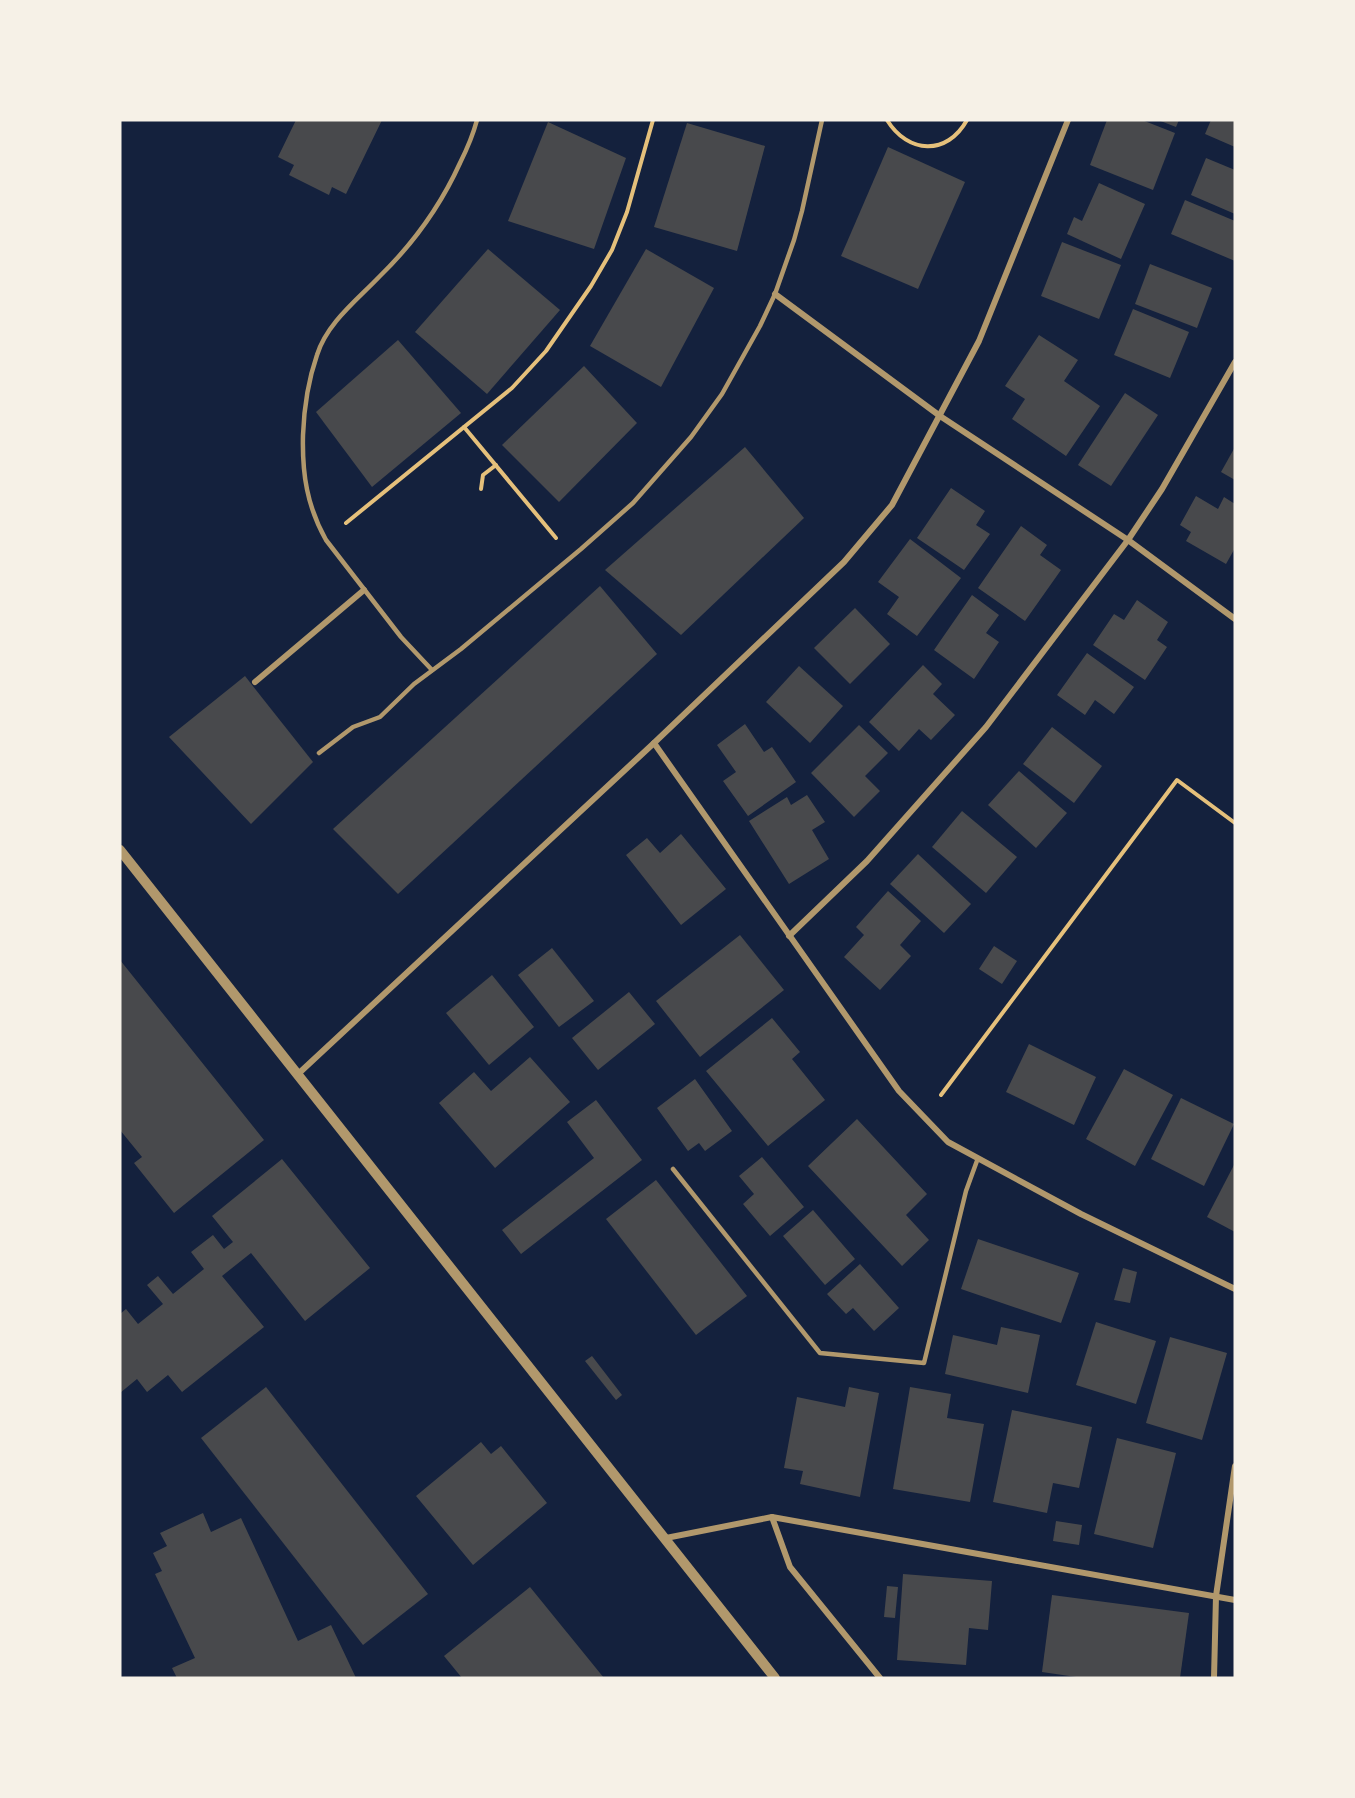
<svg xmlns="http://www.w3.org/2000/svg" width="1355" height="1798" font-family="Raleway,sans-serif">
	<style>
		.building { fill: #48494c }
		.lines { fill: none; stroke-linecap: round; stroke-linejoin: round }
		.path { stroke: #e5c07b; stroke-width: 4 }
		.service { stroke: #b1986c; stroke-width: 4.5 }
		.minor { stroke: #b1986c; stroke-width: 6 }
		.tertiary { stroke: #b1986c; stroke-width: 10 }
	</style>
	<rect width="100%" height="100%" fill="#14213d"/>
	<!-- building -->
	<g class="building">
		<polygon points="296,120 382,120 346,194 332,187 329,195 289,175 294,165 278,157"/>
		<polygon points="1107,120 1142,120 1175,133 1153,190 1090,165"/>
		<polygon points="1158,120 1179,120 1176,127"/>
		<polygon points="1211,120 1235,120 1235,147 1205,134"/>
		<polygon points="548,122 626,158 594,249 508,221"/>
		<polygon points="687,123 765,146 737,251 654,227"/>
		<polygon points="888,147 965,182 918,289 841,256"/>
		<polygon points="1206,158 1235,170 1235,214 1191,195"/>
		<polygon points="1099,183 1145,204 1121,259 1067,234 1074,217 1082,221"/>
		<polygon points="1185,200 1235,221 1235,261 1171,234"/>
		<polygon points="1062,242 1121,265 1099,319 1041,296"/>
		<polygon points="488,249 560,310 487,394 415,332"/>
		<polygon points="646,249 714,288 661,387 590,346"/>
		<polygon points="1150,264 1212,288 1197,328 1135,304"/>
		<polygon points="1133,309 1189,332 1170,378 1114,355"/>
		<polygon points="1039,335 1078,360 1064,381 1100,406 1066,456 1012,419 1025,399 1005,386"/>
		<polygon points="398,340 461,413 372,487 316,412"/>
		<polygon points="584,366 637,423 559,502 502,445"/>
		<polygon points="1125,393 1158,415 1111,486 1078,465"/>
		<polygon points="745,447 804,518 681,635 605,570"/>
		<polygon points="1235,447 1235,480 1221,472"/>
		<polygon points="951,488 985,511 976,525 990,534 964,570 917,538"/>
		<polygon points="1196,496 1218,509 1224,497 1235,504 1235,548 1226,564 1186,541 1191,532 1180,525"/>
		<polygon points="1021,526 1047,545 1040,555 1061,570 1025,621 978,588"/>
		<polygon points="910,539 961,578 917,636 887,614 899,597 878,582"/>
		<polygon points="600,586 657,654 398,894 333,829"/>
		<polygon points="972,595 999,615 986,633 999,642 974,679 934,650"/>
		<polygon points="1137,600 1168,622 1157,640 1167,647 1145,680 1093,645 1114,614 1124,620"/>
		<polygon points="855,608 890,644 850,684 814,648"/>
		<polygon points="1087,653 1134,687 1114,714 1095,700 1085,715 1057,695"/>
		<polygon points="923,665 942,684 933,694 955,715 931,740 919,729 899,751 869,722"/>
		<polygon points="799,666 843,706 810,743 766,702"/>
		<polygon points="245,676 313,762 251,824 169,737"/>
		<polygon points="745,724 764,752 772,747 796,782 748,816 723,781 736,772 717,745"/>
		<polygon points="859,725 888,753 865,776 880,791 854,817 811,773"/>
		<polygon points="1052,727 1102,766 1074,803 1023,764"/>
		<polygon points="1019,771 1067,813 1036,848 988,805"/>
		<polygon points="807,795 825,822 812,830 829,859 789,884 749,821 787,797 791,805"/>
		<polygon points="962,811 1017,857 986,893 932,847"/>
		<polygon points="681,834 726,889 681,925 626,855 647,838 660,853"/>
		<polygon points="918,854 971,904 944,933 890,884"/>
		<polygon points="888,891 921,921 900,945 911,956 880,990 844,957 864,935 856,927"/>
		<polygon points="740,935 784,990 700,1057 656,1001"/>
		<polygon points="994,946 1017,961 1002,984 979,969"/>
		<polygon points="552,948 594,1001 559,1027 518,975"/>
		<polygon points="120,960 264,1140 174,1213 134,1163 142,1157 120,1130"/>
		<polygon points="492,975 534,1027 489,1065 446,1013"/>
		<polygon points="629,992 655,1024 598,1070 572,1038"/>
		<polygon points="772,1018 800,1052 792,1059 825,1100 768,1146 706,1071"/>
		<polygon points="1029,1044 1096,1077 1074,1125 1006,1092"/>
		<polygon points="530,1057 570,1102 495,1168 439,1103 474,1072 491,1091"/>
		<polygon points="1124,1069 1173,1095 1135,1166 1086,1139"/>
		<polygon points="695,1079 732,1131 705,1151 699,1143 688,1151 657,1108"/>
		<polygon points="1181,1098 1234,1124 1204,1186 1151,1159"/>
		<polygon points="596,1100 642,1160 521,1254 502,1230 594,1158 567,1122"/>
		<polygon points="857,1119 927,1194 906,1215 929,1240 902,1266 808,1166"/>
		<polygon points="762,1157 804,1207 770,1236 743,1204 754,1194 739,1176"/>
		<polygon points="282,1159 370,1268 305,1321 251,1253 222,1276 264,1327 182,1392 168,1375 147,1392 137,1379 120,1393 120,1314 126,1309 138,1324 163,1304 147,1285 158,1276 173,1294 204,1269 191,1252 213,1235 224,1249 233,1242 212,1216"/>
		<polygon points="1235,1163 1235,1232 1207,1217"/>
		<polygon points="656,1180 747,1296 696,1335 606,1219"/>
		<polygon points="813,1210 855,1259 825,1285 783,1236"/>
		<polygon points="978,1239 1079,1273 1061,1323 961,1289"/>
		<polygon points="860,1264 899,1308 874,1331 853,1308 846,1314 827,1294"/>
		<polygon points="1123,1268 1137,1272 1130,1303 1114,1300"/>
		<polygon points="1096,1322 1156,1341 1136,1404 1076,1385"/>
		<polygon points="1001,1327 1040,1335 1028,1393 945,1374 953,1335 997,1345"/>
		<polygon points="1170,1337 1227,1353 1202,1440 1146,1423"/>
		<polygon points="592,1356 622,1395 616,1400 585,1361"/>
		<polygon points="266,1387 428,1594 363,1645 201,1438"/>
		<polygon points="849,1387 879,1393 860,1497 800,1484 803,1471 784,1468 797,1397 845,1407"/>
		<polygon points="910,1387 951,1394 947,1418 984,1424 970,1502 893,1489"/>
		<polygon points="1012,1410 1092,1427 1079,1488 1053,1483 1047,1513 993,1502"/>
		<polygon points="1117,1438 1176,1453 1153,1548 1094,1534"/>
		<polygon points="481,1442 491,1454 501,1446 547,1503 473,1565 416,1496"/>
		<polygon points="203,1513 211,1532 241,1518 298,1641 331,1625 356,1678 177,1678 172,1668 195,1658 155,1574 162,1571 153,1553 167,1546 160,1533"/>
		<polygon points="1056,1521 1082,1525 1079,1545 1053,1541"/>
		<polygon points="903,1574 992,1581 988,1630 969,1628 966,1665 897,1660"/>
		<polygon points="887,1586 898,1587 895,1618 884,1617"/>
		<polygon points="530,1587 604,1678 462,1678 444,1656"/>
		<polygon points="1052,1595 1189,1613 1180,1678 1083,1678 1042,1672"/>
	</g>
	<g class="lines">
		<!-- path -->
		<g class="path">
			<path d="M887 120C908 154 947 156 967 120"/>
			<polyline points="464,427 556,538"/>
			<polyline points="481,489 483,475 496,465"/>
			<polyline points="346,523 512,388 546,351 591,286 612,250 627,212 653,120"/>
			<polyline points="941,1095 1177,780 1235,823"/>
		</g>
		<!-- service -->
		<g class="service">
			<path d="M432 670 401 637 326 540C307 506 302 474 303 435 304 408 308 381 317 355 327 323 357 300 379 277 414 243 440 207 460 163 467 149 473 135 477 120"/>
			<polyline points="319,753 353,727 380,717 414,684 461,649 581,549 633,503 691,437 722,394 760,326 775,294 794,240 802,211 822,120"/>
			<polyline points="673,1169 820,1353 924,1363 966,1191 978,1158"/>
		</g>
		<!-- minor -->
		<g class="minor">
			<polyline points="775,294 940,416 1128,540 1235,619"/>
			<polyline points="255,682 364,590"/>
			<polyline points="654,743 899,1091 948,1142 1081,1214 1235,1289"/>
			<polyline points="789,936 867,861 986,727 1128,540 1162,489 1235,362"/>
			<polyline points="297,1075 654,743 844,562 892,505 979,341 1068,120"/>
			<polyline points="772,1517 790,1567 880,1678"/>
			<polyline points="666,1538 772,1517 1235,1600"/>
			<polyline points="1214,1678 1216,1596 1235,1466"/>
		</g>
		<!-- tertiary -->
		<polyline class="tertiary" points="120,850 775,1678"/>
	</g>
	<!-- border -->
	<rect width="1355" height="1798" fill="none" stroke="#f6f1e7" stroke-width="243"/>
</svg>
